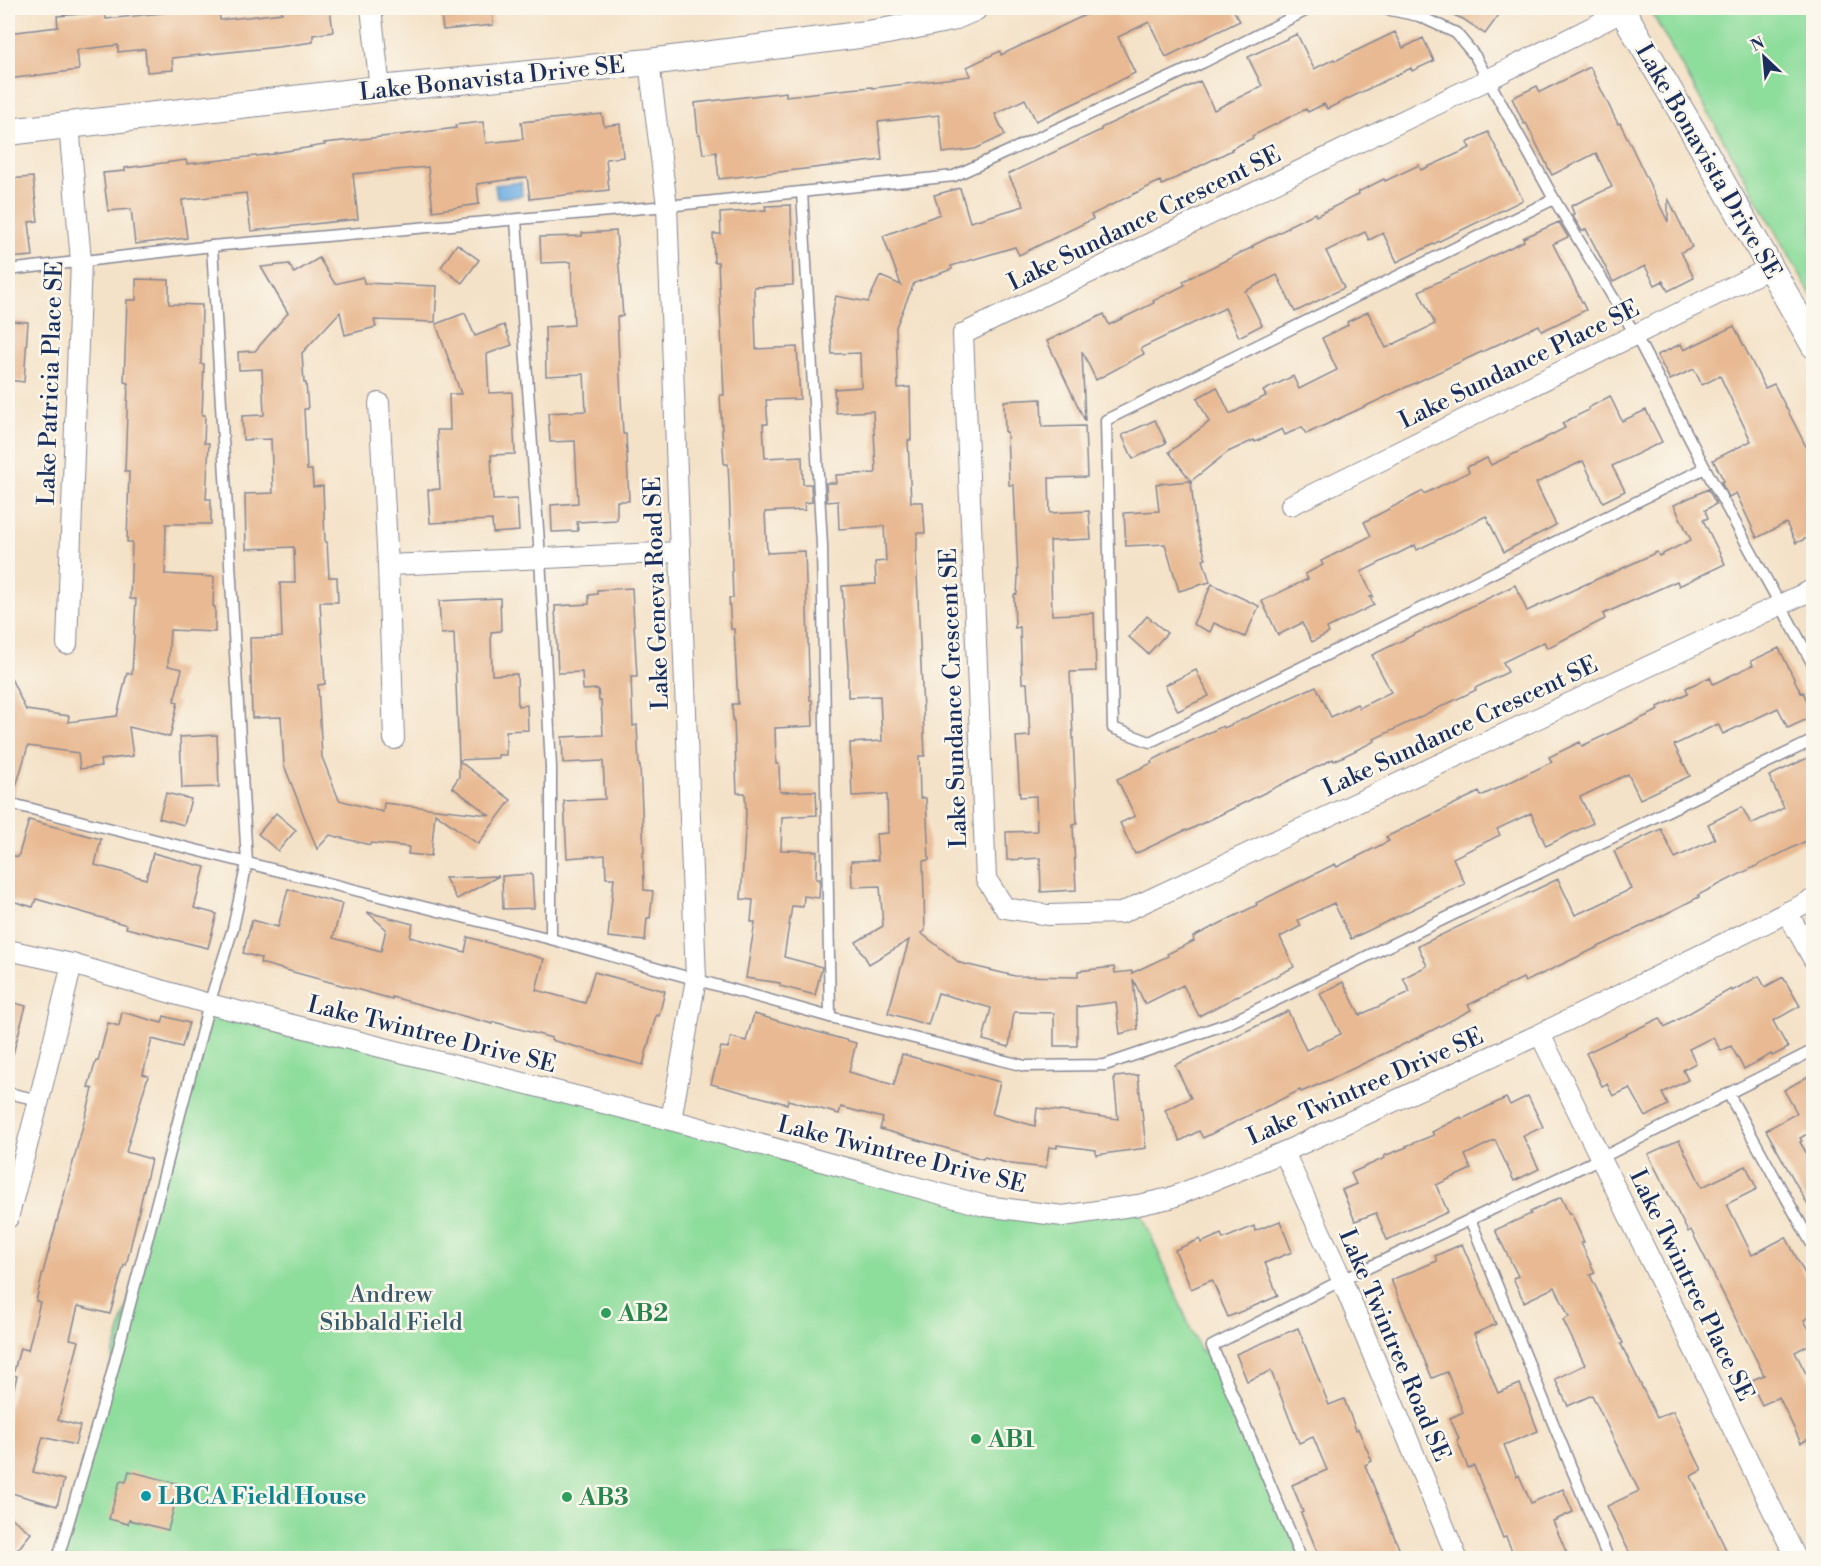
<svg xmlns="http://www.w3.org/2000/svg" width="1821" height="1566" font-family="'Libre Bodoni',serif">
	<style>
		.green { fill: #8ddd9b; stroke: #54867c; stroke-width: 1.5 }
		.water { fill: #6daee1; stroke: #446ea0; stroke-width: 1.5 }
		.building { fill: #e8b992 }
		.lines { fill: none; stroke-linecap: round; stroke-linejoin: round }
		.service-casing { stroke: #888893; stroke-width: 13 }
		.minor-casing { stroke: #888893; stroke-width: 22 }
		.tertiary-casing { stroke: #888893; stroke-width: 28 }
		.service { stroke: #fff; stroke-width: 10 }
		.minor { stroke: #fff; stroke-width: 20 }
		.tertiary { stroke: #fff; stroke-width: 26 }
		.leisure-dot { fill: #2e9e5b; stroke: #fbf7ec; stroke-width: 2 }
		.culture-dot { fill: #0f9aa8; stroke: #fbf7ec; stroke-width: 2 }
		.labels { text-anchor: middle; stroke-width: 5; stroke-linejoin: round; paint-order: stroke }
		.street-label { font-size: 24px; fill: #1b2f5e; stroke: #fbf7ec }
		.park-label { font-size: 24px; fill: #385a6d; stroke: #fbf7ec }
		.leisure-label { font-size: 24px; font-weight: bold; fill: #27864d; stroke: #fbf7ec; text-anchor: start }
		.culture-label { font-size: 24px; font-weight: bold; fill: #0d838f; stroke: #fbf7ec; text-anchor: start }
	</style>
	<rect width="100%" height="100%" fill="#fbf7ec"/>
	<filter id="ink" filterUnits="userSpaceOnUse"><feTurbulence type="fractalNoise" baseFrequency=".0167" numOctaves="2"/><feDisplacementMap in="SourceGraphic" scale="12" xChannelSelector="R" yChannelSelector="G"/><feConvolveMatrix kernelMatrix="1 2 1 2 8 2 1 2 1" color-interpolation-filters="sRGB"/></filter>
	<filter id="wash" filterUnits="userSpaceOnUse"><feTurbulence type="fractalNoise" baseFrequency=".008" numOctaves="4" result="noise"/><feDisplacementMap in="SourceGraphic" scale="24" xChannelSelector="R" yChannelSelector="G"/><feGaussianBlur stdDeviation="1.35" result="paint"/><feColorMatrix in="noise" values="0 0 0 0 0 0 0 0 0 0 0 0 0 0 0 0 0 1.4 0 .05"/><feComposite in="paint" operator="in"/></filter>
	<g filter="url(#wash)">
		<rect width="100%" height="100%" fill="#f4e2c8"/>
		<!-- green -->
		<g class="green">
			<polygon points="1649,8 1813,8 1813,298"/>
			<polygon points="209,1004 1063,1216 1138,1205 1200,1351 1212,1346 1301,1558 58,1558"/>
		</g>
		<!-- water -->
		<polygon class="water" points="521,182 522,196 497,198 495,185"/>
		<g id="blocks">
			<!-- building -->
			<g class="building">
				<polygon points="210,8 219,8 220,20 282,13 281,8 330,8 333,32 313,35 313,42 278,47 172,58 173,70 147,72 145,49 118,52 118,45 77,50 79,70 8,79 8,33 58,27 57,16 105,12 106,19"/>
				<polygon points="440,8 492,8 493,25 443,30"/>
				<polygon points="1100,8 1232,8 1240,21 1166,57 1149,22 1118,37 1135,73 1088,97 1036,121 1025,99 995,114 1005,135 975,149 943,153 939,115 878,122 882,160 719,179 716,152 703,154 700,135 698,135 695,103 786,92 786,96 849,89 872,87 873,88 971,76 967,67 1000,51 1001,55"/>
				<polygon points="1437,8 1504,8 1485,34 1463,19"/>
				<polygon points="1395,32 1403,48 1423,38 1434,61 1412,71 1411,68 1327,109 1324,104 1308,112 1306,109 1252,136 1253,138 1231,149 1232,150 1162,185 1160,181 1091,215 1093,219 1019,255 1015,247 951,266 952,269 914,283 896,327 898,388 910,387 911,440 908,440 911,502 923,502 925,533 917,533 917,551 916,552 925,756 919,756 920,798 926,798 929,860 923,861 925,931 921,933 960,963 1015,976 1078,977 1078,971 1114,967 1115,973 1132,971 1132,973 1168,956 1167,954 1194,941 1193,937 1257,905 1256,903 1335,864 1337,867 1389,841 1386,837 1479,792 1481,796 1552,762 1549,757 1580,742 1582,746 1659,710 1658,707 1688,693 1686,688 1710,677 1713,684 1753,665 1751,661 1779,648 1801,693 1803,692 1814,716 1788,728 1778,708 1723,734 1718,724 1674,745 1690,776 1640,799 1628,774 1580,797 1593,823 1546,846 1531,813 1497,829 1500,835 1453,858 1465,884 1351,939 1334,903 1298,920 1301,926 1280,937 1294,967 1199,1016 1183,985 1145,1004 1133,979 1138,1029 1120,1034 1116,1002 1077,1007 1077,1046 1054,1046 1054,1013 1014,1012 1009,1047 983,1040 991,1008 938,993 928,1025 888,1013 909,940 869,964 856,942 883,926 880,886 852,887 851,861 878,860 876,834 888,833 887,794 852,796 850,743 882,741 880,696 848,697 848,667 842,586 876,584 875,562 886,561 884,526 839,529 838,501 827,502 826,483 837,483 836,475 875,473 876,471 873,411 836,413 834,389 861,387 860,353 832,354 830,322 836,296 868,302 880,276 901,285 883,236 940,214 934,195 960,188 970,222 1024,206 1008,174 1101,130 1101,128 1200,81 1214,110 1262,86 1248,57 1297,34 1314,69 1334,59 1335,61"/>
				<polygon points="1590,67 1618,124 1620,123 1668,222 1668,198 1692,247 1681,252 1694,278 1668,291 1663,281 1655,285 1645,266 1613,282 1586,229 1582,231 1572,215 1574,214 1571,206 1612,187 1596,153 1552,175 1526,123 1524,124 1512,98 1537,86 1540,92"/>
				<polygon points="602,114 604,126 620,124 623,157 606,159 609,190 530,199 527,177 477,184 479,204 433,211 428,167 353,174 358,219 251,231 246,193 182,200 187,238 135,244 131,209 108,211 103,173 125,171 125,168 186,160 187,164 274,154 274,153 325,145 324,143 400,135 456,128 455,125 483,122 486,143 523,139 521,122"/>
				<polygon points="1488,132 1523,200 1397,262 1383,233 1369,240 1365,232 1326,251 1344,288 1295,312 1277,275 1245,291 1262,325 1239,337 1225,308 1141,348 1144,354 1096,380 1082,351 1085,421 1047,341 1104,314 1109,325 1154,303 1153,301 1185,285 1183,281 1253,247 1252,246 1288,228 1288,226 1315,213 1316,216 1359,194 1358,192 1384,179 1385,181 1419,165 1421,170 1437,163 1470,148 1467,143"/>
				<polygon points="33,177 38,221 29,222 33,256 8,258 8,179"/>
				<polygon points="791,205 793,285 754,287 755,314 756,349 797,347 800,399 766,400 768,424 763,424 765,458 802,456 803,484 811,484 812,502 804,503 805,510 765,512 767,553 805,551 810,700 812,700 813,726 775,728 776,764 779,764 780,792 816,791 817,815 782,817 781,850 817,851 816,879 820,879 819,898 804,896 803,907 792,906 784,957 822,967 815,995 780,986 780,983 746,978 755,922 751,922 753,900 741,899 746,814 745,793 737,793 734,721 733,721 732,704 738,704 734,629 731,629 729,598 733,598 729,484 728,464 724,464 720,395 724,395 718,262 714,262 713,234 721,234 720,213 766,210 765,206"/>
				<polygon points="1559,222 1568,237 1553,244 1586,310 1542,331 1539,325 1306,434 1302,427 1285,435 1282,429 1255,442 1254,440 1228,452 1191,481 1169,452 1209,422 1197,398 1217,387 1230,414 1266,396 1263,391 1293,376 1299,389 1337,370 1322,338 1348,325 1347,322 1368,312 1386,348 1435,324 1419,291 1524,241 1523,238"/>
				<polygon points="616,231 623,316 617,317 619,359 623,434 626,434 629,501 617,501 617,520 577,522 578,531 552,532 551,505 578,503 575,441 550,442 548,413 586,411 584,374 546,376 545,327 574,325 571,262 541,263 540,237 582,236 582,233"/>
				<polygon points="457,244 479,260 462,283 441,267"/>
				<polygon points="319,258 335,284 363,277 364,283 437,286 435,322 374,320 376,327 345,335 340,312 302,353 304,383 306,383 308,409 304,409 307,470 312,470 313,487 323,486 325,542 327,542 329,577 337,577 338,602 320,602 325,684 318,685 322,757 339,800 383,812 384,803 489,815 452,787 459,777 459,761 511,800 478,844 435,813 431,856 408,854 409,847 371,843 370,845 330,835 317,849 284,765 281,717 252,718 250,638 282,637 280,583 295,583 294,547 246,549 245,494 273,493 271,439 243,440 242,416 264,415 262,369 239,370 238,352 255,351 288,313 261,267 289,264 294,273"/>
				<polygon points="136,279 169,280 169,304 202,305 201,364 204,364 202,415 205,415 204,443 209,443 206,499 211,499 211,524 166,524 165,574 214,577 213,606 215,607 215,632 170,630 168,666 182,669 174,701 178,702 170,737 129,727 133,756 100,760 101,766 80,769 78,753 28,746 13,797 8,796 8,672 26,710 69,716 68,722 117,716 127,673 132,674 136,599 130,599 132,542 127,542 129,471 125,471 128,383 124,382 127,300 136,300"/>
				<polygon points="465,313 475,336 504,325 512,345 487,354 489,393 512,392 515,454 491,455 493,500 517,499 519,531 493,533 492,520 430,523 428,490 440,489 437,430 450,430 449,394 461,394 436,324"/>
				<polygon points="8,321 28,322 24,382 8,380"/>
				<polygon points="1734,326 1765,388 1774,384 1814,462 1814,535 1796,543 1786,523 1757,538 1736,493 1729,497 1721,482 1724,481 1713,460 1751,441 1720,376 1702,385 1694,369 1670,380 1657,355 1681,344 1684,350"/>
				<polygon points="1610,396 1622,421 1646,410 1662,442 1612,466 1625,491 1603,502 1583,461 1536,483 1556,525 1504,552 1486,516 1417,550 1415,545 1361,572 1373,596 1370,597 1374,605 1327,628 1329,633 1312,642 1302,623 1278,635 1262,601 1308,579 1305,574 1323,565 1321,561 1371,536 1364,522 1423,491 1424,494 1469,472 1467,467 1487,458 1491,465 1545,439 1545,438 1565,428 1562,423 1589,410 1588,408"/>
				<polygon points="1041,399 1042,427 1085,426 1087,477 1049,478 1050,513 1089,511 1091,539 1050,541 1052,615 1094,613 1096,671 1070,672 1077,824 1073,825 1076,890 1041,892 1040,858 1007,860 1006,832 1037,831 1036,796 1020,797 1016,737 1030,736 1027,683 1022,683 1020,627 1015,628 1014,595 1017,594 1018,577 1014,485 1009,485 1007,432 1005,432 1004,401"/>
				<polygon points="1155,420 1166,443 1133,459 1122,435"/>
				<polygon points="1191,481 1195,523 1206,559 1203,560 1210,582 1179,591 1165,544 1126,546 1124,513 1159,511 1156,484"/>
				<polygon points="1708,489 1716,504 1705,510 1708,518 1703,520 1725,564 1679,586 1677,581 1603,614 1605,619 1547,648 1544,642 1503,662 1508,672 1475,688 1476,690 1374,739 1375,741 1334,761 1333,759 1187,831 1186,830 1135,854 1120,823 1135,816 1117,779 1152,763 1151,761 1174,749 1223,726 1224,728 1316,686 1331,717 1357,704 1359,708 1391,692 1372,655 1515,585 1527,611 1606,575 1606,576 1657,552 1659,556 1691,540 1674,505"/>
				<polygon points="1212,584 1259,606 1245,637 1214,623 1210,632 1193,624"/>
				<polygon points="632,588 637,677 631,677 633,726 637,725 639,766 640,766 644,852 643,852 644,890 653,891 650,918 647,918 645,941 608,937 614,878 606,878 605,855 567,858 564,801 605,799 603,761 563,763 562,737 603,735 601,701 599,701 598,689 583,690 582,672 558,673 555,606 589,604 589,595 597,594 597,590"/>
				<polygon points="500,598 501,631 491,632 492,675 517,674 518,706 527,705 528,730 506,731 506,755 498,755 498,758 459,760 454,633 441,634 439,601"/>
				<polygon points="1147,616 1167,633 1148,654 1129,637"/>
				<polygon points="1196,670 1209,696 1178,711 1165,685"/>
				<polygon points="217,735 219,787 182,788 180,737"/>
				<polygon points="1814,755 1814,837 1698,895 1699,897 1642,926 1525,982 1523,978 1468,1005 1471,1010 1425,1034 1329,1080 1301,1092 1300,1090 1203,1138 1199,1131 1180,1141 1165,1110 1191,1098 1175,1065 1288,1011 1306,1050 1341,1034 1320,994 1343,982 1360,1015 1410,992 1403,978 1427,966 1418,946 1558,879 1575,915 1596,906 1631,889 1614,851 1661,829 1675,858 1715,839 1708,824 1742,807 1751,824 1784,808 1769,776"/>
				<polygon points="166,793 191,799 184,825 159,818"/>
				<polygon points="276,813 296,830 278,851 258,834"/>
				<polygon points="29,820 101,839 95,865 146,879 153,853 205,867 194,908 217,914 208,948 126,928 127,925 36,899 33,907 8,900 8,854 18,857"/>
				<polygon points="532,874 534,908 503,909 502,876"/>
				<polygon points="499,876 457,899 445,878"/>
				<polygon points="288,889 342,904 333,938 381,951 386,929 367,912 413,924 410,937 465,952 468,937 544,959 536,990 585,1003 594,972 665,991 659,1016 656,1015 643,1065 551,1040 552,1038 494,1022 493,1024 392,997 392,999 260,963 261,958 243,953 252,920 278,927"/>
				<polygon points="1759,976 1765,987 1783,977 1800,1006 1773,1021 1788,1048 1772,1056 1771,1054 1744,1069 1731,1046 1721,1051 1713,1037 1689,1049 1696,1063 1683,1070 1688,1080 1662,1093 1668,1105 1646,1117 1630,1088 1613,1096 1607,1084 1602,1086 1586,1053 1660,1018 1665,1027 1731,989 1732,991"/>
				<polygon points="8,1001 26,1006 13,1054 8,1053"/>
				<polygon points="122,1012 162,1023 164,1016 189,1023 182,1047 152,1039 143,1074 148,1076 126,1152 151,1159 126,1266 124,1265 110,1314 78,1306 70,1339 79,1341 58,1420 80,1426 75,1445 43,1437 33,1472 64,1480 57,1506 8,1492 8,1412 17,1376 13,1375 20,1348 28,1350 40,1302 36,1301 42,1276 93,1089 88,1087 96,1061 98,1061 108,1023 119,1026"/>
				<polygon points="754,1014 856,1043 849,1072 894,1085 902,1054 1000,1082 992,1114 1035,1126 1037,1108 1118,1119 1114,1077 1138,1075 1146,1148 1096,1155 1096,1150 1057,1145 1057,1148 1049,1147 1046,1168 1011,1164 984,1157 983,1159 880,1129 883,1118 841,1107 839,1114 788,1100 787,1104 711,1084 721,1047 728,1048 731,1037 746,1041"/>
				<polygon points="1814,1073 1814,1142 1809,1133 1800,1138 1802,1141 1800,1142 1814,1166 1814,1216 1766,1130 1797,1113 1784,1090"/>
				<polygon points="1528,1096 1543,1127 1523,1136 1539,1169 1514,1181 1495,1140 1465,1155 1471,1169 1436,1185 1448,1212 1387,1240 1376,1213 1355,1221 1342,1190 1356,1184 1351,1173 1385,1158 1384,1156 1407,1147 1406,1146 1434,1135 1432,1132 1461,1117 1462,1119 1506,1098 1510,1105"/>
				<polygon points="1679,1140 1702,1187 1746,1166 1757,1189 1727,1204 1752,1255 1786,1237 1814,1292 1814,1315 1804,1320 1814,1339 1814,1342 1795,1352 1814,1389 1814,1436 1801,1443 1779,1397 1762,1405 1750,1381 1764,1375 1691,1230 1688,1232 1648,1154"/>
				<polygon points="1561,1197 1569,1214 1571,1213 1584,1242 1581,1243 1595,1273 1590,1275 1623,1343 1621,1344 1657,1418 1673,1411 1702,1470 1691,1476 1730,1558 1632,1558 1607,1506 1639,1491 1592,1395 1568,1406 1555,1379 1585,1365 1563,1320 1569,1317 1555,1287 1524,1302 1513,1278 1518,1276 1495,1230 1531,1214 1530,1212"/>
				<polygon points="1280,1221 1292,1252 1265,1263 1278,1296 1228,1317 1212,1280 1191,1289 1175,1250 1200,1239 1201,1243 1221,1234 1223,1239 1254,1226 1255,1231"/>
				<polygon points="1462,1244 1496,1324 1474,1334 1498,1393 1520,1384 1538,1431 1504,1445 1517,1477 1519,1475 1531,1503 1563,1489 1573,1512 1553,1521 1567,1554 1557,1558 1515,1558 1506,1537 1503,1538 1474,1466 1468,1468 1457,1440 1459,1439 1450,1418 1463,1412 1447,1372 1432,1378 1391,1280 1437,1261 1435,1256"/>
				<polygon points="1298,1328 1329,1405 1344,1399 1356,1430 1358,1429 1372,1461 1365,1465 1403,1558 1320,1558 1301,1513 1303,1512 1292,1485 1327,1470 1313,1437 1299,1443 1271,1371 1247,1381 1236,1354"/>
				<polygon points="129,1471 180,1484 168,1530 129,1520 128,1524 109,1519 120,1481 126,1482"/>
				<polygon points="8,1515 31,1533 11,1558 8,1558"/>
			</g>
		</g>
	</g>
	<g filter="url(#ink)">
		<use href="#blocks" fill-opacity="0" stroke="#888893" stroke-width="1.5"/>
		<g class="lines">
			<defs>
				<g id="service">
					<polyline points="1381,8 1419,16 1456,33 1475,56 1554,199 1635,334 1705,468 1814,666"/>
					<polyline points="802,192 822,545 830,1017"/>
					<polyline points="1554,199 1106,420 1113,728 1150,742 1705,468"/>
					<polyline points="516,220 540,557 551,767 551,939"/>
					<polyline points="8,270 212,246 667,206 954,176 1204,62 1311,8"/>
					<polyline points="8,803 551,939 830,1017 1025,1066 1105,1065 1229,1023 1814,740"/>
					<polyline points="8,1093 39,1100"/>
					<polyline points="1728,1093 1814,1248"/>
					<polyline points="1470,1219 1608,1558"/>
					<polyline points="58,1558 109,1384 209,1004 233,928 247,863 212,246"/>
					<polyline points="1301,1558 1212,1346 1342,1280 1601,1158 1814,1050"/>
				</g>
				<g id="minor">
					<polyline points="371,8 380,89"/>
					<polyline points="1624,11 1487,80 963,334 986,879 1005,908 1048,915 1121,913 1814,589"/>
					<polyline points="649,62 667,206 696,979 671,1120"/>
					<polyline points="379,403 388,565 394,739"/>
					<polyline points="1291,505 1770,268"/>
					<polyline points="388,565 680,552"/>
					<polyline points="67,644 81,261 69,125"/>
					<polyline points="1787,912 1814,960"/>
					<polyline points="8,950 72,964 209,1004 671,1120 985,1206 1063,1216 1138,1205 1170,1198 1284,1152 1540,1034 1814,899"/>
					<polyline points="1540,1034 1796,1558"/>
					<polyline points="1284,1152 1342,1280 1457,1558"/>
					<polyline points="8,1218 39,1100 72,964"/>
				</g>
				<g id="tertiary">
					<polyline points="1621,8 1701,145 1814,345"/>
					<polyline points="8,132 380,89 649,62 882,32 951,18 974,8"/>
				</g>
			</defs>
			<!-- service casing -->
			<use href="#service" class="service-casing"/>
			<!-- minor casing -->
			<use href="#minor" class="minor-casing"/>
			<!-- tertiary casing -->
			<use href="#tertiary" class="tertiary-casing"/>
			<!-- service -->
			<use href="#service" class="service"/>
			<!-- minor -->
			<use href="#minor" class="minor"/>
			<!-- tertiary -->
			<use href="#tertiary" class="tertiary"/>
		</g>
	</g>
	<!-- markers -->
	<g class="leisure-dot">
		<circle cx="606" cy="1313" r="6"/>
		<circle cx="976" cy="1439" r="6"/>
		<circle cx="567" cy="1497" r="6"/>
	</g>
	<circle class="culture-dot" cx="146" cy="1496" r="6"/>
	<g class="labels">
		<!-- street labels -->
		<g class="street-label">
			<text transform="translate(492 78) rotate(-6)" y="8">Lake Bonavista Drive SE</text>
			<text transform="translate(1709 161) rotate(60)" y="8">Lake Bonavista Drive SE</text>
			<text transform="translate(1144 218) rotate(-26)" y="8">Lake Sundance Crescent SE</text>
			<text transform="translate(1519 364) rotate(-26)" y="8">Lake Sundance Place SE</text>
			<text transform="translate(50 383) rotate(-88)" y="8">Lake Patricia Place SE</text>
			<text transform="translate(656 593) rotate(-92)" y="8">Lake Geneva Road SE</text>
			<text transform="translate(953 698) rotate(-92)" y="8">Lake Sundance Crescent SE</text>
			<text transform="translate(1460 726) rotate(-25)" y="8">Lake Sundance Crescent SE</text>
			<text transform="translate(432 1034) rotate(14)" y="8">Lake Twintree Drive SE</text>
			<text transform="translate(1365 1086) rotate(-24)" y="8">Lake Twintree Drive SE</text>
			<text transform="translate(902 1154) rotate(14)" y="8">Lake Twintree Drive SE</text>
			<text transform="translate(1692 1285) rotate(64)" y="8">Lake Twintree Place SE</text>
			<text transform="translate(1395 1345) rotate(67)" y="8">Lake Twintree Road SE</text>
		</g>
		<!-- park labels -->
		<g class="park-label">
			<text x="391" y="1302">Andrew<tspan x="391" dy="28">Sibbald Field</tspan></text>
		</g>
		<!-- leisure labels -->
		<g class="leisure-label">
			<text x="618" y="1321">AB2</text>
			<text x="988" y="1447">AB1</text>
			<text x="579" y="1505">AB3</text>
		</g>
		<!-- culture labels -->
		<g class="culture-label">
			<text x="158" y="1504">LBCA Field House</text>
		</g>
	</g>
	<!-- margin -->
	<rect width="1821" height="1566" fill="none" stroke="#fbf7ec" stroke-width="30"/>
	<!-- north arrow -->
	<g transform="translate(1764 57) rotate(334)" stroke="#fbf7ec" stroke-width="4.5" paint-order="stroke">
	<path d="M0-4.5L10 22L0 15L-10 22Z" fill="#1b2f5e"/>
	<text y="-9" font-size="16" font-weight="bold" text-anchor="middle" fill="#1b2f5e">N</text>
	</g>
</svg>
